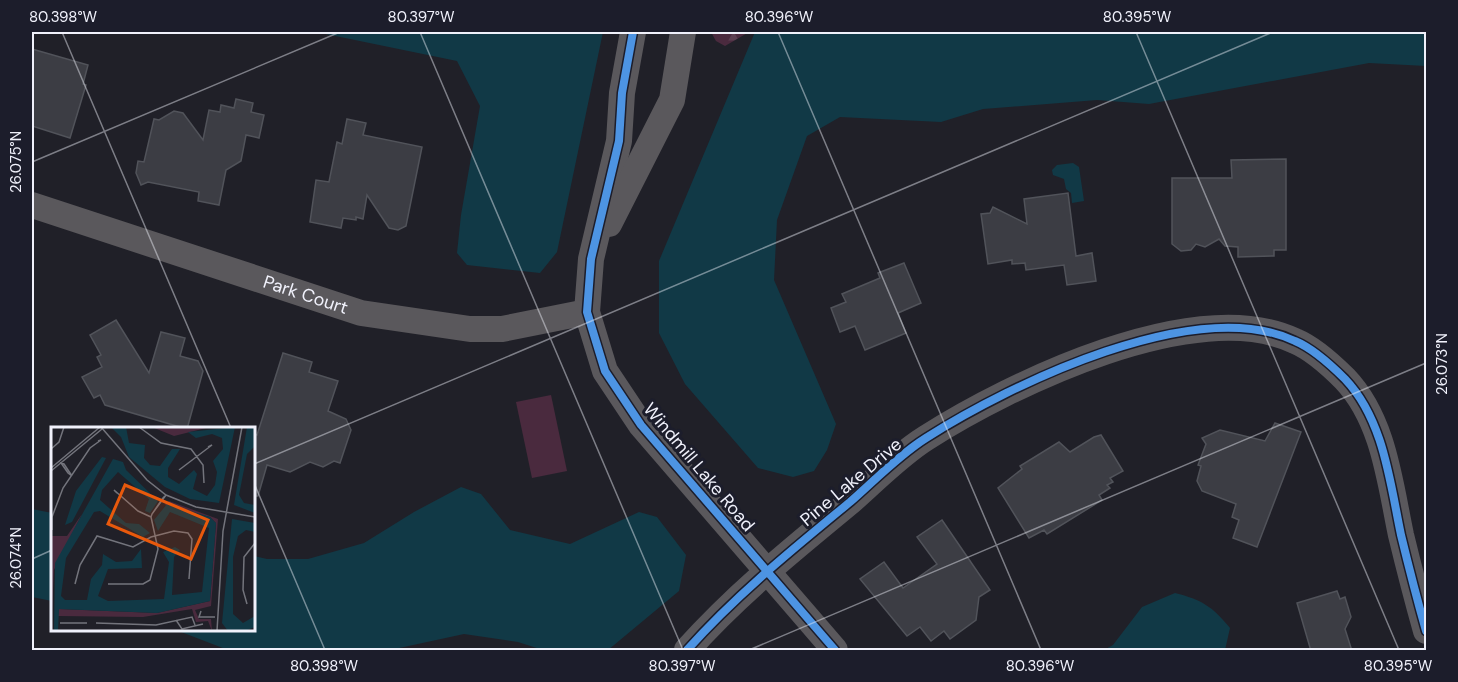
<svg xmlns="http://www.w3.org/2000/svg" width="1458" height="682" font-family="'DM Sans',sans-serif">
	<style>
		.green { fill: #4a2a3e }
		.forest { fill: url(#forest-firs) }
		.water { fill: #113946 }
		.building { fill: #3c3d44; stroke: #51535a; stroke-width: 1.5 }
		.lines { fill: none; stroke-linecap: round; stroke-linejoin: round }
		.minor { stroke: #5a585c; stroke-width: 26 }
		.cycleway-casing { stroke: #1c1d2b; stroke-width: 11 }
		.cycleway { stroke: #4d94e3; stroke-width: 8 }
		.ticks { fill: none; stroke: #f0f1fb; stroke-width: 1.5; stroke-opacity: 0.45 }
		.labels { text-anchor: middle; stroke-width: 6; stroke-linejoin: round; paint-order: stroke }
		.street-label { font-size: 18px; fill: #f0f1fb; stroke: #1c1d2b }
		.inset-road { fill: none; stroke: #73747c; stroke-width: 1.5 }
		.view { fill: #e8590c; fill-opacity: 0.15; stroke: #e8590c; stroke-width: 3 }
		.inset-edge { fill: none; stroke: #f0f1fb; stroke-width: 3 }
		.neatline { fill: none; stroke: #f0f1fb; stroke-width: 2 }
		.ticks-label { font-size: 15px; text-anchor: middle; fill: #f0f1fb }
	</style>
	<defs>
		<pattern id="forest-firs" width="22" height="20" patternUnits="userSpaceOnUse" patternTransform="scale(1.5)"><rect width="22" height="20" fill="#4a2a3e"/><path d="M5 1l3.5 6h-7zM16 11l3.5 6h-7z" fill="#5c3f51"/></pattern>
	</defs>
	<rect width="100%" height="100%" fill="#202028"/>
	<!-- green -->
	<polygon class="green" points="551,395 567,471 532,478 516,402"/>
	<!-- forest -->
	<polygon class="forest" points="711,32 749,32 725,46 716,41"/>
	<!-- water -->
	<g class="water">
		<polygon points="316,32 603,32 557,252 540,273 467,265 457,253 461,215 480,106 457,61"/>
		<polygon points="755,32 1426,32 1426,66 1369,63 1149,104 1097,100 983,109 941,122 840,117 807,136 777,220 774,280 836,424 827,450 814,471 793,477 758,468 685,384 659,333 659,261"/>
		<polygon points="1073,163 1079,167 1084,201 1072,203 1071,193 1066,189 1064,179 1053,175 1052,170 1057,165"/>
		<polygon points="461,487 481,494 510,530 570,544 639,512 657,517 686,555 679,591 608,650 543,650 518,642 464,634 390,650 228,650 176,630 254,630 254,556 267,559 308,559 364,543 414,512"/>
		<polygon points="32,509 52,513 52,601 32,597"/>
		<path d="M1175 593C1202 600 1212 606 1230 628L1225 650H1104L1113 645 1142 607Z"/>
	</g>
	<!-- building -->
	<g class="building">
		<polygon points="32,49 88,65 83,84 86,85 70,138 32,126"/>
		<polygon points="236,99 253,103 251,112 264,115 259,138 246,135 241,161 226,170 219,205 198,201 199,192 148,182 141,185 136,173 138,161 144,162 154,119 159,120 174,111 183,113 203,140 209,110 220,112 221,105 234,108"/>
		<polygon points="347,119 366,123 363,135 422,147 406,226 398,230 389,228 367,195 363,219 356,217 356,220 343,218 341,228 310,222 316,180 329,182 337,142 342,144"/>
		<polygon points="1286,159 1286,250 1274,250 1274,256 1238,257 1238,247 1225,246 1219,239 1205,247 1196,244 1191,250 1181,251 1172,244 1172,178 1232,178 1231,160"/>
		<polygon points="1068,193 1076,256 1092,253 1096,281 1067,285 1064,265 1026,270 1025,263 1012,264 1012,260 988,264 981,214 990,213 993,207 1027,224 1024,199"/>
		<polygon points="904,263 921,303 898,313 906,333 865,350 855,326 840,332 831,308 846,302 842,294 880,278 878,273"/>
		<polygon points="116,320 149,373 161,332 185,338 180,356 198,361 203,371 187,429 105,405 100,395 94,398 82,377 102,367 97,357 101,355 90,335"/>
		<polygon points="283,353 312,362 309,372 338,381 328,411 346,419 351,430 340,463 334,461 323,467 310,462 290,472 267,465 258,496 254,496 254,434 257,435"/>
		<polygon points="1275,423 1301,432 1257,547 1233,538 1239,520 1232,517 1236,504 1202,491 1197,481 1201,466 1198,465 1206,444 1202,438 1220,430 1265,441"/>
		<polygon points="1101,435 1123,471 1110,478 1113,482 1107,485 1110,488 1099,495 1102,500 1047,534 1044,530 1029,538 998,488 1022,469 1020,466 1059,442 1070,452 1094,437"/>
		<polygon points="942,520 990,590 979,597 976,620 950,639 944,631 931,641 920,627 907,636 860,579 884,562 903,588 937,564 917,537"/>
		<polygon points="1337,591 1340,599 1345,597 1351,617 1345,629 1352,651 1311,651 1297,603"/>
	</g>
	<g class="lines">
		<!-- minor -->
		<g class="minor">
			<polyline points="633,32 622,93 619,141 591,259 587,312 605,371 641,425 835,650"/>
			<path id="s1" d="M32 205 361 313 470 329H502L587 312"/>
			<polyline points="609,224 672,100 683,32"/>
			<path d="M687 650C736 595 793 549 850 502 874 481 899 455 926 438 1011 384 1196 294 1295 341 1312 348 1332 366 1345 379 1384 420 1390 483 1401 535 1409 568 1417 599 1426 631"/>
		</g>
		<defs>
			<g id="cycleway">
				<polyline points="633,32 622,93 619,141 591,259 587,312 605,371 641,425 835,650"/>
				<path d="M687 650C736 595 793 549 850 502 874 481 899 455 926 438 1011 384 1196 294 1295 341 1312 348 1332 366 1345 379 1384 420 1390 483 1401 535 1409 568 1417 599 1426 631"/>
			</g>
		</defs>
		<!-- cycleway casing -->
		<use href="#cycleway" class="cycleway-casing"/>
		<!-- cycleway -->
		<use href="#cycleway" class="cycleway"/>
	</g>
	<!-- ticks -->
	<path class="ticks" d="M62 32 231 428M420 32 683 650M778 32 1041 650M1136 32 1399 650M32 162 340 32M254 464 1273 32M254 483 325 650M32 559 52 550M749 650 1426 363"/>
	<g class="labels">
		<!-- street labels -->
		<g class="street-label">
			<text dy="6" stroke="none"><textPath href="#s1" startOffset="288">Park Court</textPath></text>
			<text transform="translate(699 467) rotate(50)" y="6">Windmill Lake Road</text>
			<text transform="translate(851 482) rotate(-40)" y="6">Pine Lake Drive</text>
		</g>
	</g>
	<!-- overview -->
	<g transform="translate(51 427)">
		<rect width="204" height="204" fill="#202028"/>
		<path d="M101 0H159L123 9ZM31 87 3 143 0 204V109H16Z" fill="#4a2a3e"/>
		<path d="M118 74 167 92 160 179 144 183 148 192H160L161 204 157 194 145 195 141 182 92 190 7 189 8 182 106 186 159 174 165 96 159 90 114 78Z" fill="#4a2a3e"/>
		<path d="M60 0H75L78 16 94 18 93 31 99 38 109 39 121 22H129L117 41V50L128 57 143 43 146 47 142 62 156 69 164 58 166 45 162 34 172 22 171 11 161 7 145 11 137 5 184 0 168 76 139 72 114 60 78 30 70 10ZM196 0H204V19L196 27 188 68 193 76 204 78V86L183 78ZM51 30 55 31 21 95 14 98 25 64ZM62 32 72 35 75 43 107 74 99 86 94 84 98 72 67 45 51 63 49 73 75 96 88 97 99 106 92 110 49 84 43 85 15 131 10 169 14 173H36L40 152 51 138 52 127 65 135 81 134 90 122 91 141 57 142 47 169 57 174 113 172 118 135 112 125 124 120 129 123 123 130 121 168 151 165 158 101 119 85 107 104 103 93 116 77 159 90 165 96 159 174 106 186 8 182 7 204H3L4 136ZM181 92 204 96V105L195 103 187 109 182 130V187L192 196 204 189V200L194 204H177L171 196Z" fill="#113946"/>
		<path class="inset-road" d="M50 0 96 53 115 68 145 80 204 90M88 0 110 16 140 22 152 38 153 56M0 22 8 15 13 0M10 36 13 37 21 49 17 46ZM0 41 49 0M128 43 161 18 157 20M0 44 51 2M66 66 63 63 87 84 100 90M1 103V90L12 61 39 21 50 13 47 14M24 157 29 138 46 109 82 120 100 110 123 104 137 106 141 112 138 152M61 157H57H92L99 153 107 122 100 90 101 87 112 71 115 68 101 87M196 177 192 163 193 130 204 116M150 184 148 190H164M125 193 131 202 152 197M9 196H36M45 196 105 198 141 190 144 198M166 204 172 104 191 0"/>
		<path class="view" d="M74 58 157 93 140 132 57 97Z"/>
		<rect width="204" height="204" class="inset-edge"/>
	</g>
	<!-- border -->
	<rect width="1458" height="682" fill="none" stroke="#1c1d2b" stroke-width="66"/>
	<rect x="33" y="33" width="1392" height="616" class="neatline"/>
	<g class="ticks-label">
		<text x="63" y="22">80.398°W</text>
		<text x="421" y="22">80.397°W</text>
		<text x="779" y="22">80.396°W</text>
		<text x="1137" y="22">80.395°W</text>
		<text transform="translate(16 162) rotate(-90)" y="5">26.075°N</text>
		<text transform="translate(1442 364) rotate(-90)" y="5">26.073°N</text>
		<text transform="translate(16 558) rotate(-90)" y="5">26.074°N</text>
		<text x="324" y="671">80.398°W</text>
		<text x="682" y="671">80.397°W</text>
		<text x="1040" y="671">80.396°W</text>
		<text x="1398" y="671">80.395°W</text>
	</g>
</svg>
